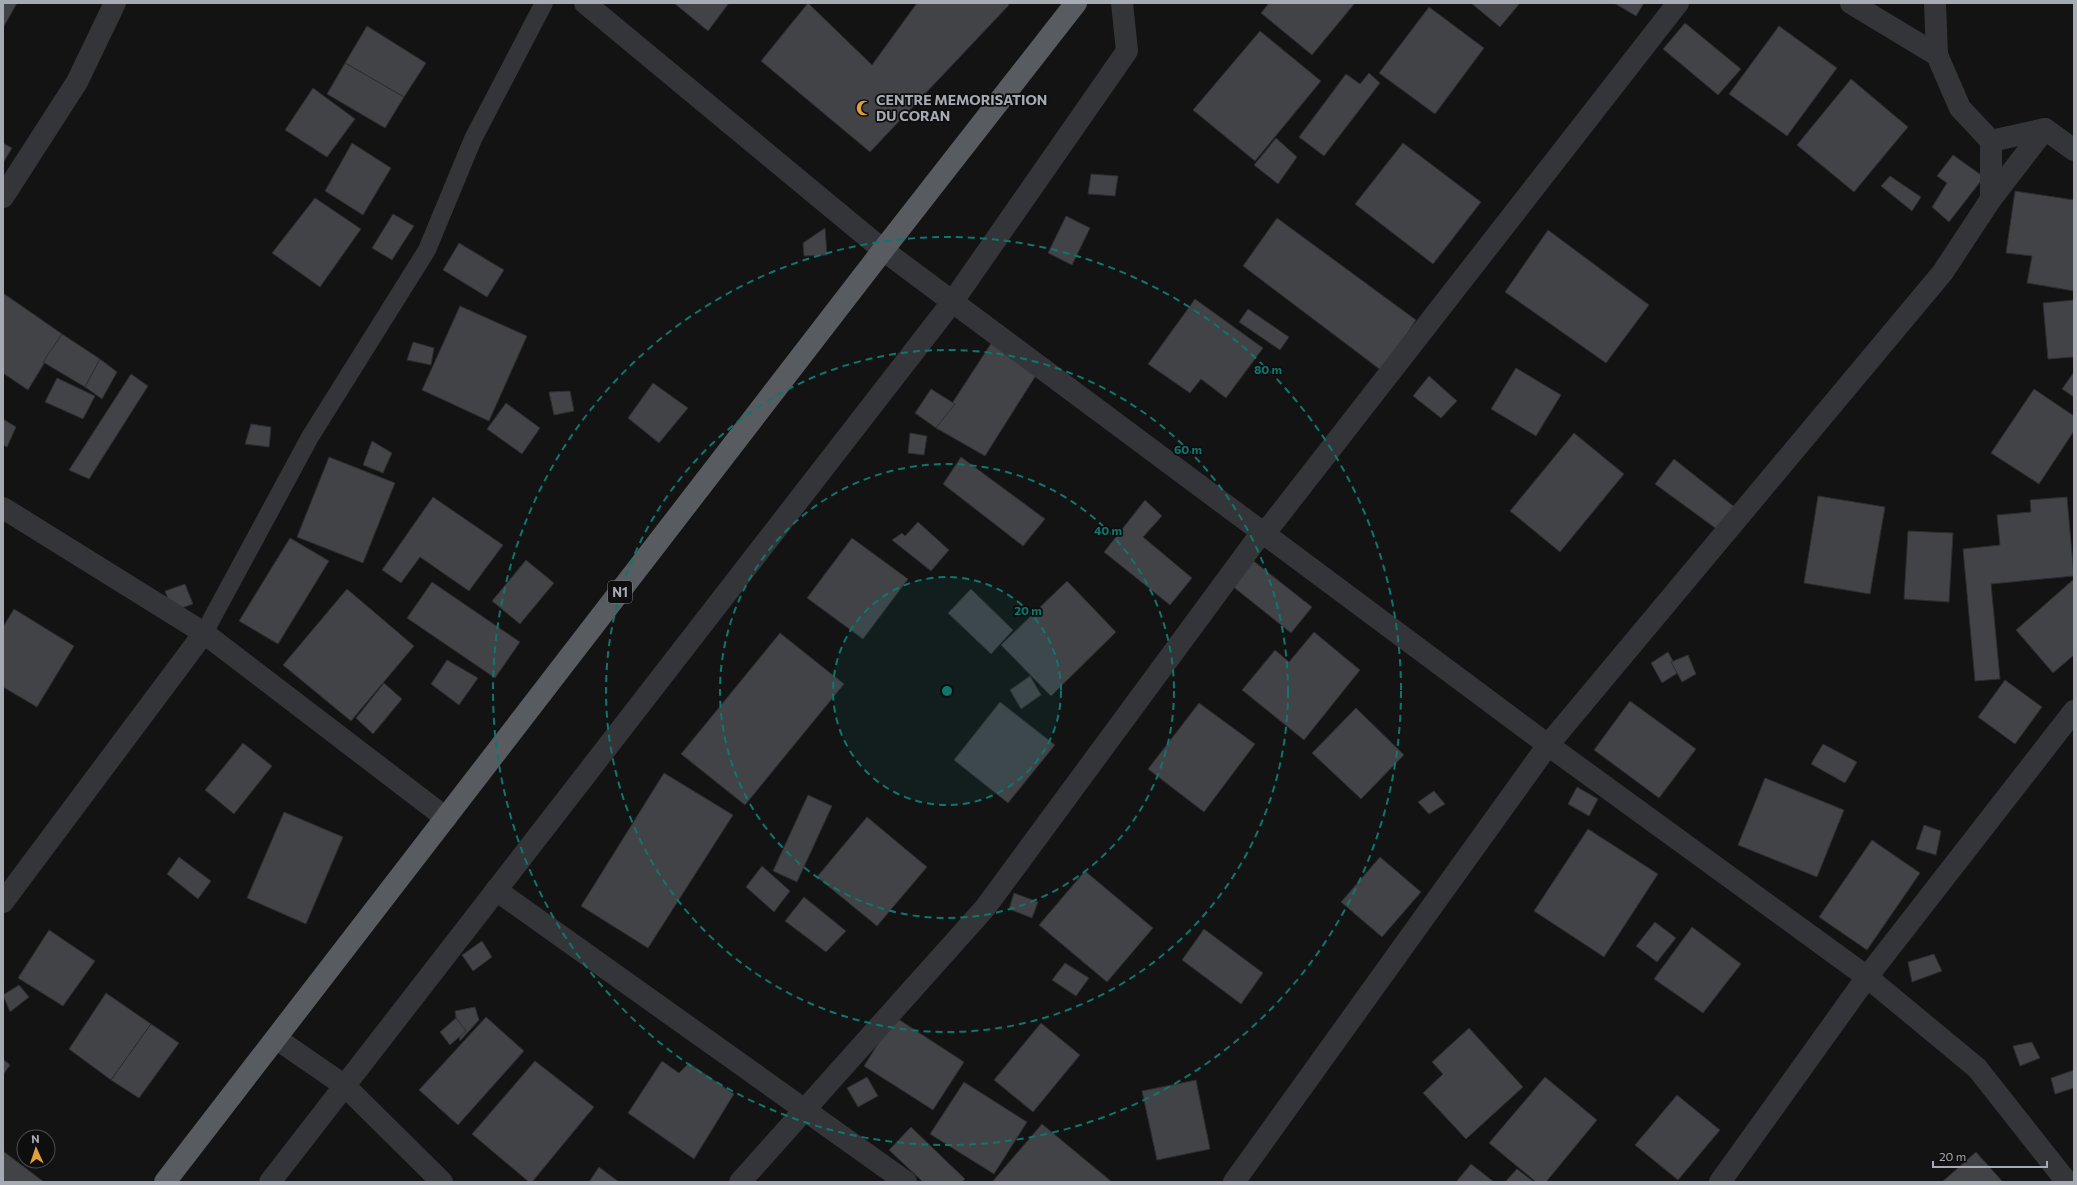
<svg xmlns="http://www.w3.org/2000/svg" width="2077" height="1185" font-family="Commissioner,sans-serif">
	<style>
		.building { fill: #424347; stroke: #2d2d30 }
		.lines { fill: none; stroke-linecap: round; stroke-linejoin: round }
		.service { stroke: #343539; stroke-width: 18 }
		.minor { stroke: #343539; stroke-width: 22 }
		.trunk { stroke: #585c60; stroke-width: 22 }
		.ring { fill: none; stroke: #0f766e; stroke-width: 2; stroke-dasharray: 7 5 }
		.labels { text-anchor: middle; stroke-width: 3.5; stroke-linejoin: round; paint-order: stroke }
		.shield { fill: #0e0e0f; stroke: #787c82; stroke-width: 1 }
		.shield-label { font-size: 13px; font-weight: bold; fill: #a6abb3 }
		.poi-label { font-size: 14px; font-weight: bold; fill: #a6abb3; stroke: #0e0e0f; text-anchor: start }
		.centre { fill: #0f766e; stroke: #0e0e0f; stroke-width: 2 }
		.ring-label { font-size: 12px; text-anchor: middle; font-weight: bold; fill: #0f766e; stroke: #0e0e0f; stroke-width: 3.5; stroke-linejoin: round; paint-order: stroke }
	</style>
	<rect width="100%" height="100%" fill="#131314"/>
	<!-- building -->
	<g class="building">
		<polygon points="3,3 17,3 3,28"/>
		<polygon points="674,3 729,3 708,31"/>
		<polygon points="808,3 872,65 917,3 1007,3 1009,5 870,152 761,61"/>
		<polygon points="1269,3 1355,3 1312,55 1261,13"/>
		<polygon points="1471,3 1520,3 1500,27"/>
		<polygon points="1614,3 1644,3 1636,16"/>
		<polygon points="1429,7 1484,48 1435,114 1379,73"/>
		<polygon points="1685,23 1741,69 1718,95 1663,49"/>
		<polygon points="367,26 426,63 404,97 345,63"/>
		<polygon points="1779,26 1837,68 1787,136 1729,94"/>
		<polygon points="1260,31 1321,81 1255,161 1193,110"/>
		<polygon points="345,63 404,97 385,128 327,94"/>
		<polygon points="1369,73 1380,83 1324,156 1299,137 1346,74 1360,84"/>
		<polygon points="1851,79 1908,127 1854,192 1797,145"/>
		<polygon points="313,88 355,119 327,157 285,130"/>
		<polygon points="1276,138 1297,157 1278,184 1254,165"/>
		<polygon points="3,143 12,148 3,163"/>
		<polygon points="352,143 391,168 363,215 325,191"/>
		<polygon points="1403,143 1481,202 1433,264 1355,204"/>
		<polygon points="1953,155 1984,177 1949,222 1932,207 1947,183 1937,176"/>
		<polygon points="1091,174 1118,176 1115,196 1088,194"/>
		<polygon points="1890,176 1921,197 1912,211 1881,186"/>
		<polygon points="2015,191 2074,200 2074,291 2027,283 2032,256 2006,253"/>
		<polygon points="315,198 361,229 320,287 272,253"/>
		<polygon points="393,214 414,226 392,260 372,248"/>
		<polygon points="1066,216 1090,228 1072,265 1048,253"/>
		<polygon points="1277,218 1416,320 1382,371 1243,266"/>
		<polygon points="825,228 827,255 804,256 803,243"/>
		<polygon points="1548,230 1649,305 1606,363 1505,292"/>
		<polygon points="459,243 504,270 487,297 443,270"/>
		<polygon points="3,293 62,334 28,390 3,373"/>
		<polygon points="1195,299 1263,348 1226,398 1201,379 1190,393 1148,364"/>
		<polygon points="2074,300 2074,357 2048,359 2043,303"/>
		<polygon points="460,306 527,336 489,421 422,390"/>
		<polygon points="1248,309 1289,337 1280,350 1239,322"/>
		<polygon points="62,334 100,359 85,387 43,362"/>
		<polygon points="413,342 434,348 431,365 407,360"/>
		<polygon points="992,342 1040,369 985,456 936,428"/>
		<polygon points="100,359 117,372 102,399 85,387"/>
		<polygon points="1516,368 1561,395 1536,436 1491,409"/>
		<polygon points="2074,372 2074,397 2062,389"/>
		<polygon points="131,374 148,386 89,479 69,470"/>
		<polygon points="1429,376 1457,401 1441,418 1413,396"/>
		<polygon points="57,378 95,396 83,419 45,402"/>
		<polygon points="653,383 688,408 659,443 628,418"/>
		<polygon points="931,389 955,404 936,428 915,413"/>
		<polygon points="2034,389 2074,416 2074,431 2039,484 1991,453"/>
		<polygon points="570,391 574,411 554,415 549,392"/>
		<polygon points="506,403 540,428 522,454 487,429"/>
		<polygon points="3,419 16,427 7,447 3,445"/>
		<polygon points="251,424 271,427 269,447 245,444"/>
		<polygon points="910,433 927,436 924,455 908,453"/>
		<polygon points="1574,433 1624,474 1560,552 1510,511"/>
		<polygon points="372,441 392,453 383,473 363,465"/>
		<polygon points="329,457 395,483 363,563 297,537"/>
		<polygon points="961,457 1045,519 1023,546 943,484"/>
		<polygon points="1674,459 1737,509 1718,530 1655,484"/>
		<polygon points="1818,496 1885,507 1870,594 1804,583"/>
		<polygon points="433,497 503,545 469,591 420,557 401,583 382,570"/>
		<polygon points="2067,497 2074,576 1991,584 2000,679 1975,681 1963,549 2000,545 1997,515 2031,512 2030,500"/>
		<polygon points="1145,500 1162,516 1143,537 1192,578 1170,605 1104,552"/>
		<polygon points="918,522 949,550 931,571 892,540 902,533 905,536"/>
		<polygon points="1908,531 1953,533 1949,602 1904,599"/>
		<polygon points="290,538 329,561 278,644 239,621"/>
		<polygon points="852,538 908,579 863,639 807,598"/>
		<polygon points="1251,559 1312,607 1291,633 1231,585"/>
		<polygon points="526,560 554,583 520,624 492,601"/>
		<polygon points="2074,579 2074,655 2053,673 2016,630"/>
		<polygon points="1067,581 1116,632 1051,696 1001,645"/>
		<polygon points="432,582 520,642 495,678 407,618"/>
		<polygon points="185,584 193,604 173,611 165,591"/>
		<polygon points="347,589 414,646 351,721 283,665"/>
		<polygon points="971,589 1013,630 991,654 948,613"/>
		<polygon points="14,609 74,646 37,707 3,687 3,627"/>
		<polygon points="1314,632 1360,670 1304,740 1242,690 1275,650 1289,662"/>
		<polygon points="780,633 844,684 745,805 681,754"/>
		<polygon points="1668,652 1679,672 1662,683 1651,663"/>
		<polygon points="1688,655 1696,674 1682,682 1671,662"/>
		<polygon points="447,660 478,678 459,705 431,684"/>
		<polygon points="1030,676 1041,695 1021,709 1010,690"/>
		<polygon points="2005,680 2042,707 2015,744 1978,717"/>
		<polygon points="384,683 402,699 373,734 356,718"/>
		<polygon points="1630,701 1696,749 1659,798 1594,750"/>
		<polygon points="1000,702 1055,745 1008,803 954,760"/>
		<polygon points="1199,703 1255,744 1204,812 1148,769"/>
		<polygon points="1356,708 1404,755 1361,799 1312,753"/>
		<polygon points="243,743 272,766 234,814 205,790"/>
		<polygon points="1823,744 1857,762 1845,783 1811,764"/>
		<polygon points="664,773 733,815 648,948 581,906"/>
		<polygon points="1765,778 1844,810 1817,877 1738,845"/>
		<polygon points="1577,787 1598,799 1589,816 1568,804"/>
		<polygon points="1434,791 1445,804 1429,814 1418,802"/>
		<polygon points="808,795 832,806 797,882 773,871"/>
		<polygon points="284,812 343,837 306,924 247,898"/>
		<polygon points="867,817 927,867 877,926 817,877"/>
		<polygon points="1924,825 1941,831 1936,855 1916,849"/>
		<polygon points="1588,829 1658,874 1604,957 1534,911"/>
		<polygon points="1872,840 1920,873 1867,950 1819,917"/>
		<polygon points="179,857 211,881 198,899 167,874"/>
		<polygon points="1380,857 1421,892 1382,937 1341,902"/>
		<polygon points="762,866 790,891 774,912 746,887"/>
		<polygon points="1085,871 1153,928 1107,982 1039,925"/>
		<polygon points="1014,893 1038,902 1032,918 1009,909"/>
		<polygon points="804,897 846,931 826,952 785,921"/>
		<polygon points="1655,922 1676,938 1657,962 1636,946"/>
		<polygon points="1692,927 1741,964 1703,1013 1654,979"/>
		<polygon points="1204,929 1263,973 1241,1004 1182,960"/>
		<polygon points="49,930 95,961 63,1006 18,978"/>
		<polygon points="482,941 492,957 473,971 462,955"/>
		<polygon points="1934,954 1942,971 1912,982 1908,962"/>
		<polygon points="1065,963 1089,978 1076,996 1052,980"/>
		<polygon points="19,985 29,997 10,1012 3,995"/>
		<polygon points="106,993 151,1024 111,1080 69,1049"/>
		<polygon points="475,1007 479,1020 460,1041 455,1011"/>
		<polygon points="486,1017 524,1051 458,1125 419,1090"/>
		<polygon points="895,1017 964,1062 933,1110 864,1066"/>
		<polygon points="456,1018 466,1031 450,1045 440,1032"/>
		<polygon points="1041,1023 1080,1055 1033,1112 994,1080"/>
		<polygon points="151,1024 179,1043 139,1098 111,1080"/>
		<polygon points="1469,1028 1523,1087 1466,1139 1423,1093 1443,1074 1432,1062"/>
		<polygon points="2032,1042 2040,1058 2020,1066 2013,1046"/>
		<polygon points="3,1059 10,1065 3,1075"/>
		<polygon points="535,1061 594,1107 532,1182 529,1182 472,1134"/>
		<polygon points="662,1061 679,1073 689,1063 734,1094 694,1159 628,1113"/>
		<polygon points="2074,1070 2074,1088 2055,1094 2051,1078"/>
		<polygon points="867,1077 878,1096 858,1107 847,1088"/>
		<polygon points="1545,1077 1597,1120 1546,1182 1536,1182 1489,1143"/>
		<polygon points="1196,1080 1210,1149 1157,1160 1142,1091"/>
		<polygon points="964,1082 1027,1122 994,1174 930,1134"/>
		<polygon points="1677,1095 1720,1130 1678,1180 1635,1145"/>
		<polygon points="1042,1124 1112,1182 992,1182"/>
		<polygon points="911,1127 965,1179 962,1182 923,1182 889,1150"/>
		<polygon points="3,1151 44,1182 3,1182"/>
		<polygon points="1976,1152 2003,1182 1942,1182"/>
		<polygon points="1471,1164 1494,1182 1456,1182"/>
		<polygon points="599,1167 619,1182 589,1182"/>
		<polygon points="1517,1169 1534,1182 1505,1182"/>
	</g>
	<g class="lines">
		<!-- service -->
		<polyline class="service" points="204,633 310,437 427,250 473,139 544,3"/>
		<!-- minor -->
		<g class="minor">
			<polyline points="585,3 883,250 1548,745 1867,977 1977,1068 2067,1182"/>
			<polyline points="1851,3 1937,55"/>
			<polyline points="1935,3 1937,55 1960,108 1991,141 2045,129 2074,150"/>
			<polyline points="3,197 77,82 115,3"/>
			<polyline points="1991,199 2045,129"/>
			<polyline points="3,508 204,633 446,818"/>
			<polyline points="496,890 906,1182"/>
			<polyline points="3,902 204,633"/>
			<polyline points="277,1039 345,1086 442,1182"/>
			<polyline points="270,1182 953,301 1127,51 1122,3"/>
			<polyline points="740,1182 985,908 1262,532 1272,524 1678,3"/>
			<polyline points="1234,1182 1548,745 1943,272 1991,199 1991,141"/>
			<polyline points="1720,1182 1867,977 2074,711"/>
		</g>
		<!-- trunk -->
		<polyline class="trunk" points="165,1182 883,250 1076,3"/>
	</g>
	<!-- distance rings -->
	<circle cx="947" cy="691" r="114" fill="#0f766e" fill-opacity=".12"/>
	<g class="ring">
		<circle cx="947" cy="691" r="114"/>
		<circle cx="947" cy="691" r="227"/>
		<circle cx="947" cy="691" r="341"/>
		<circle cx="947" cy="691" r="454"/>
	</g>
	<!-- icons -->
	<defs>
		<symbol id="mosque-bare" viewBox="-9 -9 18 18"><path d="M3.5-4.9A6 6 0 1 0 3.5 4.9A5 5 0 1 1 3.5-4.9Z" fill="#e19f3e" stroke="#0e0e0f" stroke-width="2.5" paint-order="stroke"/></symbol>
	</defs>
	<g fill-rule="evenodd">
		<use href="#mosque-bare" x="853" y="97" width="22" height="22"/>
	</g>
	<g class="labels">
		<!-- shield labels -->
		<rect class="shield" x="608" y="581" width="24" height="22" rx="3"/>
		<g class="shield-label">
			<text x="620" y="597">N1</text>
		</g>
		<!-- poi labels -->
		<g class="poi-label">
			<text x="876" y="105">CENTRE MEMORISATION<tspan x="876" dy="16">DU CORAN</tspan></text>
		</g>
	</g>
	<circle cx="947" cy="691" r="6" class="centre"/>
	<g class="ring-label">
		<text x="1268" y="374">80 m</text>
		<text x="1188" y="454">60 m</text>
		<text x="1108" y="535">40 m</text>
		<text x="1028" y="615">20 m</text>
	</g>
	<!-- border -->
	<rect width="2077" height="1185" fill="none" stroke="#a6abb3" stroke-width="8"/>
	<!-- north arrow -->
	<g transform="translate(36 1149) rotate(357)"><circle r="19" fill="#0e0e0f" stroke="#4b4d51"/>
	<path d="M0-3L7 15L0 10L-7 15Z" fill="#e19f3e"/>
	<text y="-6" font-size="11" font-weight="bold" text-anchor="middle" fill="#a6abb3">N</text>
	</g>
	<!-- scale -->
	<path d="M1933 1161v6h114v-6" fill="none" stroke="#a6abb3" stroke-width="2"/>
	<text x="1939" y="1161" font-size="12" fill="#a6abb3" stroke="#0e0e0f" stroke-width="3" paint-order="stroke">20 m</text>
</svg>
